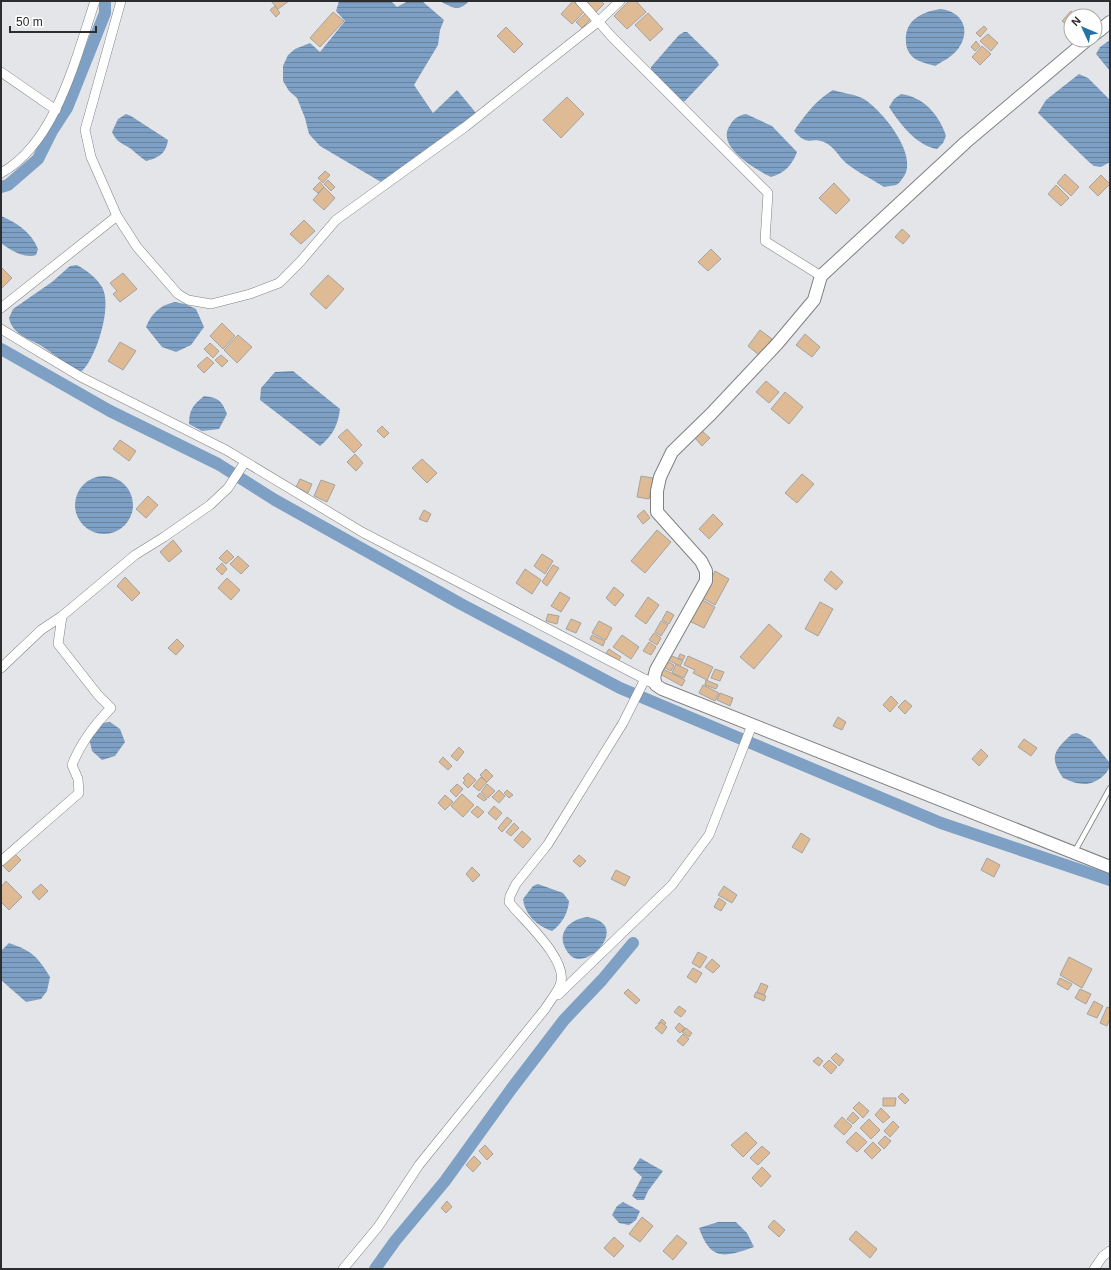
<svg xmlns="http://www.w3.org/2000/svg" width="1111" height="1270" font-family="Helvetica,sans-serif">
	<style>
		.water { fill: url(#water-rules) }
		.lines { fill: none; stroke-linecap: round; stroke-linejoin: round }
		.canal { stroke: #7ea0c4; stroke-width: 12 }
		.building { fill: #debb94; stroke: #a5a3a1 }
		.lane-casing { stroke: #7f8082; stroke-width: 6 }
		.street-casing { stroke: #7f8082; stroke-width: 10 }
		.secondary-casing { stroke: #7f8082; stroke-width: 14 }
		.lane { stroke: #fff; stroke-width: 4.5 }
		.street { stroke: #fff; stroke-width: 9 }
		.secondary { stroke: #fff; stroke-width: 12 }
	</style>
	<defs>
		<pattern id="water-rules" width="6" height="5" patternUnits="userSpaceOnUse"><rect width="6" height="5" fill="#7ea0c4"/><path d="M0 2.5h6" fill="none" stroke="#6783a0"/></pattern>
	</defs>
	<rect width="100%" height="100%" fill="#e4e5e8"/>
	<!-- water -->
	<g class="water">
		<polygon points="339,1 391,1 397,7 408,1 422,1 444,20 440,30 438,45 414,85 433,113 457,90 476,113 381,182 320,146 309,134 305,118 297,98 289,91 283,81 283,66 288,55 295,49 310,43 320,52 345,21 336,11"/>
		<path d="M440 1H469C459 12 452 8 440 1Z"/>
		<path d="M940 9C962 11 972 30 958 49 952 57 943 61 935 66 929 64 919 62 914 58 909 54 906 48 906 42 904 21 921 12 940 9Z"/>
		<polygon points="684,32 687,32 717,61 719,65 685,101 682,102 651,71 651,67 679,35"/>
		<polygon points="1110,40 1110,71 1096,54 1100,47"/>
		<polygon points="1079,74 1088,78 1110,100 1110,162 1101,167 1094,166 1089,162 1038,113 1046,100"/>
		<path d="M833 90C842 93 854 94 862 98 881 108 922 158 902 179 901 181 898 184 896 185 893 186 887 186 884 187 872 179 857 172 846 163 838 156 835 147 824 142 810 136 809 148 794 131 805 115 815 101 833 90Z"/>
		<path d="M901 94C924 97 939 115 946 136L943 143 937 149C917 146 900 124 889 107L894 99Z"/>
		<path d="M126 114 131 116 168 140C166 154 158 158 146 161 141 158 132 149 128 147 121 143 116 141 112 132L118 119Z"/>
		<path d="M746 114 772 126 797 152C792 165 785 173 771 177 755 169 717 147 729 127 733 119 737 116 746 114Z"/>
		<path d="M1 216C16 222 32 233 38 249L36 255C25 259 10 250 1 243Z"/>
		<path d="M77 265C86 270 96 277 102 287 113 306 96 358 82 371H78C67 364 57 357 46 349 33 339 13 337 9 318L13 309 52 282 70 266Z"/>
		<path d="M175 302 185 304 196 309 204 327 191 345 176 352 162 347 146 327C151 314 160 305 175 302Z"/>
		<path d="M293 371 340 409C338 425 333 435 320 446L260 400 261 388 275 372Z"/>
		<path d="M204 396C219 398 221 400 227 414L219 429 202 431 189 424C189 410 193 405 204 396Z"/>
		<circle cx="104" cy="505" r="29"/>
		<polygon points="110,722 120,729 125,742 115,756 102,760 92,751 89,738 103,723"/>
		<path d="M1077 733 1090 739 1110 763C1110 774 1095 784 1085 784 1077 784 1070 781 1063 778 1048 756 1055 750 1072 734Z"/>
		<path d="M538 884 563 893 569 901C568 913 562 924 552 931 537 926 525 915 523 899L533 886Z"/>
		<path d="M587 917C633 924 586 973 570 955 554 937 566 920 587 917Z"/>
		<path d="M9 943C32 951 37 956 50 977L47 991 41 999 26 1002 1 980V951Z"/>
		<polygon points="640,1158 663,1171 648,1191 644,1200 637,1200 632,1196 642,1177 633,1169"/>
		<polygon points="623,1202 640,1211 636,1220 629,1225 619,1223 612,1215 617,1206"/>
		<path d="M718 1222H736L747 1233 754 1247C725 1257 711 1262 699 1228Z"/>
	</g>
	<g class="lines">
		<!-- canal -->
		<g class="canal">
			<polyline points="1,187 8,185 38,159 52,131 67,108 105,13 105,1"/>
			<polyline points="1,349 110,411 218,464 275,500 461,604 620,688 941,823 1110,880"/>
			<polyline points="375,1269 395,1241 445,1181 512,1088 564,1020 602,980 633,943"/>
		</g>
	</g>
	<!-- building -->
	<g class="building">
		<polygon points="271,1 289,1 278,9"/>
		<polygon points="573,1 584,12 572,24 561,14"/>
		<polygon points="585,1 601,1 604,4 595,13"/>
		<polygon points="629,1 636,1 646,12 627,29 614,16"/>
		<polygon points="275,6 280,13 276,17 270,10"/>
		<polygon points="1071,11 1076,16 1071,16 1071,29 1062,21"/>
		<polygon points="333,12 344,21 320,47 310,38"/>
		<polygon points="586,13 592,18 582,28 576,22"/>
		<polygon points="648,13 663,29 650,41 635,25"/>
		<polygon points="984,26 987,29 980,37 976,33"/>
		<polygon points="506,27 523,44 514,53 497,36"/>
		<polygon points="988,34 998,43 991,51 980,41"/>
		<polygon points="976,41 980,46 975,51 971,47"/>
		<polygon points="982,46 991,54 980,65 972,57"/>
		<polygon points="567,97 584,114 561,138 543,120"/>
		<polygon points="325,171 330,175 323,183 318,178"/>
		<polygon points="1065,174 1079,187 1071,196 1057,183"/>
		<polygon points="1101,175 1110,184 1098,196 1089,187"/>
		<polygon points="328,180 335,187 331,191 324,184"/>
		<polygon points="320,182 324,187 318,193 313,189"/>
		<polygon points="834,183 850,200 836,214 819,198"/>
		<polygon points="1056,185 1069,198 1061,206 1048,194"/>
		<polygon points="324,187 335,198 324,210 313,200"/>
		<polygon points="304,220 315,231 301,244 290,234"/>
		<polygon points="902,229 910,236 903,244 895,237"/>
		<polygon points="711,249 721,259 708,271 698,262"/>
		<polygon points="1,267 12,278 1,289"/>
		<polygon points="123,273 137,289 120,302 113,294 117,291 110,283"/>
		<polygon points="328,275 344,289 326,309 310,294"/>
		<polygon points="222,323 235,336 223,349 210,336"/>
		<polygon points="760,330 772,339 759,355 748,346"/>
		<polygon points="805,334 820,347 812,357 796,345"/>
		<polygon points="238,335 252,347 237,363 224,350"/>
		<polygon points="120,342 136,351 123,370 108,361"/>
		<polygon points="210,343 219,351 213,358 204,349"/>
		<polygon points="221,355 228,361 222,367 215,360"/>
		<polygon points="207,357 214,363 204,373 197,366"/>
		<polygon points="766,381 779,392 769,403 756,392"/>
		<polygon points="785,392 803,407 789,424 771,409"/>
		<polygon points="382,426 389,433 384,438 377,431"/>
		<polygon points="347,429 362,445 354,453 338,437"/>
		<polygon points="702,431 710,438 702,446 695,438"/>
		<polygon points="120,440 136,451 129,461 113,449"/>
		<polygon points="355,454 363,463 356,471 347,462"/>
		<polygon points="422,459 437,473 427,483 412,468"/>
		<polygon points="802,474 814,484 797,503 785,493"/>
		<polygon points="641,476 653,478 649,499 637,497"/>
		<polygon points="300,479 312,484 308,493 296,487"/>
		<polygon points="321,480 335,485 327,502 314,496"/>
		<polygon points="148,496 158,505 146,518 136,509"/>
		<polygon points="424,510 431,514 427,522 419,519"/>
		<polygon points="644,510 650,518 643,524 637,516"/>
		<polygon points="713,514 723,524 709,539 699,529"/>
		<polygon points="657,530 671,542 645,573 631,561"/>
		<polygon points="173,540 182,551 169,562 160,552"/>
		<polygon points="227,550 234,557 226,564 219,558"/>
		<polygon points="542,554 553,561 545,574 534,566"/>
		<polygon points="238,556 249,566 241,574 230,564"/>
		<polygon points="222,563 227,569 222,575 216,569"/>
		<polygon points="553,565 559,568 547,586 542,582"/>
		<polygon points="525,569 541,580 532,594 516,583"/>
		<polygon points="715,571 729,579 715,605 701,597"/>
		<polygon points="831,571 843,582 836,590 824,580"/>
		<polygon points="125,577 140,593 132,601 117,586"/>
		<polygon points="227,578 240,590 231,600 218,588"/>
		<polygon points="614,587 624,595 615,606 606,598"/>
		<polygon points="560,592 570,598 561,612 551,606"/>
		<polygon points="648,597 659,605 646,624 635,616"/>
		<polygon points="701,599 715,607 704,628 689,621"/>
		<polygon points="820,602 833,609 818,636 805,629"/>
		<polygon points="667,611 674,615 669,624 662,620"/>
		<polygon points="548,614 559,616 557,624 546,621"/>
		<polygon points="571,619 581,623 576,633 566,629"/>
		<polygon points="599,621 612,628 606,640 592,633"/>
		<polygon points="661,621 668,625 661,636 655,632"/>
		<polygon points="769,624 782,636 754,669 740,657"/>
		<polygon points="654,633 661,638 657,645 649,640"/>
		<polygon points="592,635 605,641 603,646 590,639"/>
		<polygon points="622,635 639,647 631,659 613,647"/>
		<polygon points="177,639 184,646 176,655 168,648"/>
		<polygon points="649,642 656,647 651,655 643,651"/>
		<polygon points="609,649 621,657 618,661 606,653"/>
		<polygon points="668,654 683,661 680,666 666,659"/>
		<polygon points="680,654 685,656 683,660 678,658"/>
		<polygon points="688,656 713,667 707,680 693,673 695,670 684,665"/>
		<polygon points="664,660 674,665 671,671 662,666"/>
		<polygon points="676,664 688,670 684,678 672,673"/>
		<polygon points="661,668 685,680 682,686 658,673"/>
		<polygon points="715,669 724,672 720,681 711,678"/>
		<polygon points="706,680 718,685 716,689 705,685"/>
		<polygon points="703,685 719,693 715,701 699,693"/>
		<polygon points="720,693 733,698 730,706 717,700"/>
		<polygon points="891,696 898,703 890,712 883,705"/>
		<polygon points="905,700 912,706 905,714 898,707"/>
		<polygon points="838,717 846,722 842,730 833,726"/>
		<polygon points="1024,739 1037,748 1031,756 1018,747"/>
		<polygon points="459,747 464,752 457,761 451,756"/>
		<polygon points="981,749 988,756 979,766 972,759"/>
		<polygon points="443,757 452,766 448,770 439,762"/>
		<polygon points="486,769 493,776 487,782 480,775"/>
		<polygon points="468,773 476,780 468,788 463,783 465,780 463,778"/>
		<polygon points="481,777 487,782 479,791 473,786"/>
		<polygon points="457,784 463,789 456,797 450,791"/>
		<polygon points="487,784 495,791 488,798 481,792"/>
		<polygon points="499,790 505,796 499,803 492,797"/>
		<polygon points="507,790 513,795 509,798 504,793"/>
		<polygon points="480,793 487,799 484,801 477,796"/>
		<polygon points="462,794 474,805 463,817 451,806"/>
		<polygon points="445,795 453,802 445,810 438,803"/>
		<polygon points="477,806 484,812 478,818 471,812"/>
		<polygon points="494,806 502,813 496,820 488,813"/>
		<polygon points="507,817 512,821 502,832 498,828"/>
		<polygon points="514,823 519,828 511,836 506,832"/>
		<polygon points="522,831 531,839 523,848 514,840"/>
		<polygon points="801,833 810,839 802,853 792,847"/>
		<polygon points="13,852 21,860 9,872 1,864"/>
		<polygon points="579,855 586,861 580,867 573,861"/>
		<polygon points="987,858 1000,865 994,877 981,870"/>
		<polygon points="472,867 480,875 473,882 466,874"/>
		<polygon points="616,870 630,877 625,886 611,879"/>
		<polygon points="6,881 22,897 9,910 1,902 1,887"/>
		<polygon points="41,884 48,891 39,900 32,892"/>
		<polygon points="724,886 737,895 732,903 718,895"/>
		<polygon points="719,898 726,903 721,911 714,907"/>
		<polygon points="698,952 707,957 700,968 692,963"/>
		<polygon points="1069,957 1092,969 1082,988 1060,975"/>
		<polygon points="712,959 720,966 713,973 705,967"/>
		<polygon points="693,968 702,973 696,983 687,977"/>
		<polygon points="1060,978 1072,984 1068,990 1057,984"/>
		<polygon points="761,983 768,986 764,995 757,992"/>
		<polygon points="628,989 640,1000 636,1004 624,993"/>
		<polygon points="1080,989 1091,994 1086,1004 1075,998"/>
		<polygon points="756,992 766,996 764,1001 754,997"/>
		<polygon points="1094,1001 1103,1006 1097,1018 1087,1014"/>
		<polygon points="679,1006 686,1011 681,1017 674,1012"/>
		<polygon points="1107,1007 1110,1008 1110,1018 1107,1026 1100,1023"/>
		<polygon points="662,1019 666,1023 662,1028 658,1024"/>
		<polygon points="661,1022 667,1027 662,1034 655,1028"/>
		<polygon points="679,1023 685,1028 680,1033 675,1028"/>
		<polygon points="686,1028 692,1033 689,1037 682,1032"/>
		<polygon points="683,1034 689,1039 683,1046 677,1041"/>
		<polygon points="836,1053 844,1060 839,1066 831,1058"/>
		<polygon points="818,1057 823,1061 819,1066 813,1061"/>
		<polygon points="829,1060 837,1067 831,1074 823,1066"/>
		<polygon points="902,1093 909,1100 905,1104 898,1097"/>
		<polygon points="883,1098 896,1098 895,1106 883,1106"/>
		<polygon points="859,1102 869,1111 863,1118 853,1108"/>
		<polygon points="881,1108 890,1117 883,1123 875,1115"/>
		<polygon points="853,1112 859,1118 853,1124 847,1119"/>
		<polygon points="842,1117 852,1126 844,1135 834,1126"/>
		<polygon points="869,1119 880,1130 871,1139 860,1128"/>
		<polygon points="893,1121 899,1127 890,1137 884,1131"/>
		<polygon points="746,1132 757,1143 743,1157 731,1145"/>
		<polygon points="856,1132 867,1142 857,1152 846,1142"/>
		<polygon points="885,1136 891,1141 884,1149 878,1143"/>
		<polygon points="873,1142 881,1150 872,1159 864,1151"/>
		<polygon points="485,1145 493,1154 487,1160 479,1151"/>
		<polygon points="762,1146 770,1153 758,1165 750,1158"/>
		<polygon points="474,1156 481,1163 473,1172 466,1165"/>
		<polygon points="762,1167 771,1176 761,1187 752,1178"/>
		<polygon points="447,1201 452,1207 446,1213 441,1208"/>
		<polygon points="642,1217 653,1226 640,1242 629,1234"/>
		<polygon points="774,1220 785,1230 779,1237 768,1227"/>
		<polygon points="856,1231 877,1249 870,1258 849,1239"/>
		<polygon points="677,1235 687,1243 673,1260 663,1251"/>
		<polygon points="614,1237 624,1246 614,1257 604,1248"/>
	</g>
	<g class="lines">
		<defs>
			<polyline id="lane" points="1075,851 1110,788"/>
			<g id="street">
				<polyline points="121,1 85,130 91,157 117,216 137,247 178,294 188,300 211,304 250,294 279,283 300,262 336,220 465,127 599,21 620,1"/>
				<polyline points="580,1 612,37 768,193 765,241 821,276"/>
				<polyline points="1,72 56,110"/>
				<path d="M1 173C56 143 76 57 95 1"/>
				<polyline points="1,308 117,216"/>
				<polyline points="1,329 81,377 226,450 362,532 656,685"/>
				<polyline points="1,668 41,630 62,616"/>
				<path d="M1 861 79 793 78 779 72 765C81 742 94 725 111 708L98 695 58 644 62 616 135 555 164 537 210 505 228 488 245 462"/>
				<polyline points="558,995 672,885 709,835 752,725"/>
				<path d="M343 1269 378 1227 419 1165 545 1009C550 1001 557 993 560 985 570 963 528 924 514 908L509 902 510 896 516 884 548 844 623 723 645 679"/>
				<polyline points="1094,1269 1103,1256 1110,1251"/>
			</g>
			<g id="secondary">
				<polyline points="1095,34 1110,22"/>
				<polyline points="1087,40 966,142 821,276 814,300 777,344 711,414 672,452 660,477 657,491 657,512 701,561 706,571 706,581 656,670 654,678 656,685 662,689 1110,867"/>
			</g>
		</defs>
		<!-- lane casing -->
		<use href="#lane" class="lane-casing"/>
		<!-- street casing -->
		<use href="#street" class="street-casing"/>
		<!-- secondary casing -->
		<use href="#secondary" class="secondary-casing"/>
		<!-- lane -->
		<use href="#lane" class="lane"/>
		<!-- street -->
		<use href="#street" class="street"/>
		<!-- secondary -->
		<use href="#secondary" class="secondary"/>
	</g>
	<!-- border -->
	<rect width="1111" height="1270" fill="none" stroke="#2c2d2e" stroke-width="4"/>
	<!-- north arrow -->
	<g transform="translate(1083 28) rotate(314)"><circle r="19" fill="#ffffff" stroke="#ababab"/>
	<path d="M0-3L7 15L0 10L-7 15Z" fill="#2373a5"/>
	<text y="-6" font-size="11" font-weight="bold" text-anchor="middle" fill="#2c2d2e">N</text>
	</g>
	<!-- scale -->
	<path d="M10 26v6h86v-6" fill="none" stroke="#2c2d2e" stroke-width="2"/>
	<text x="16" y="26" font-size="12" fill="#2c2d2e" stroke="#ffffff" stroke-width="3" paint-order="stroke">50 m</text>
</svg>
